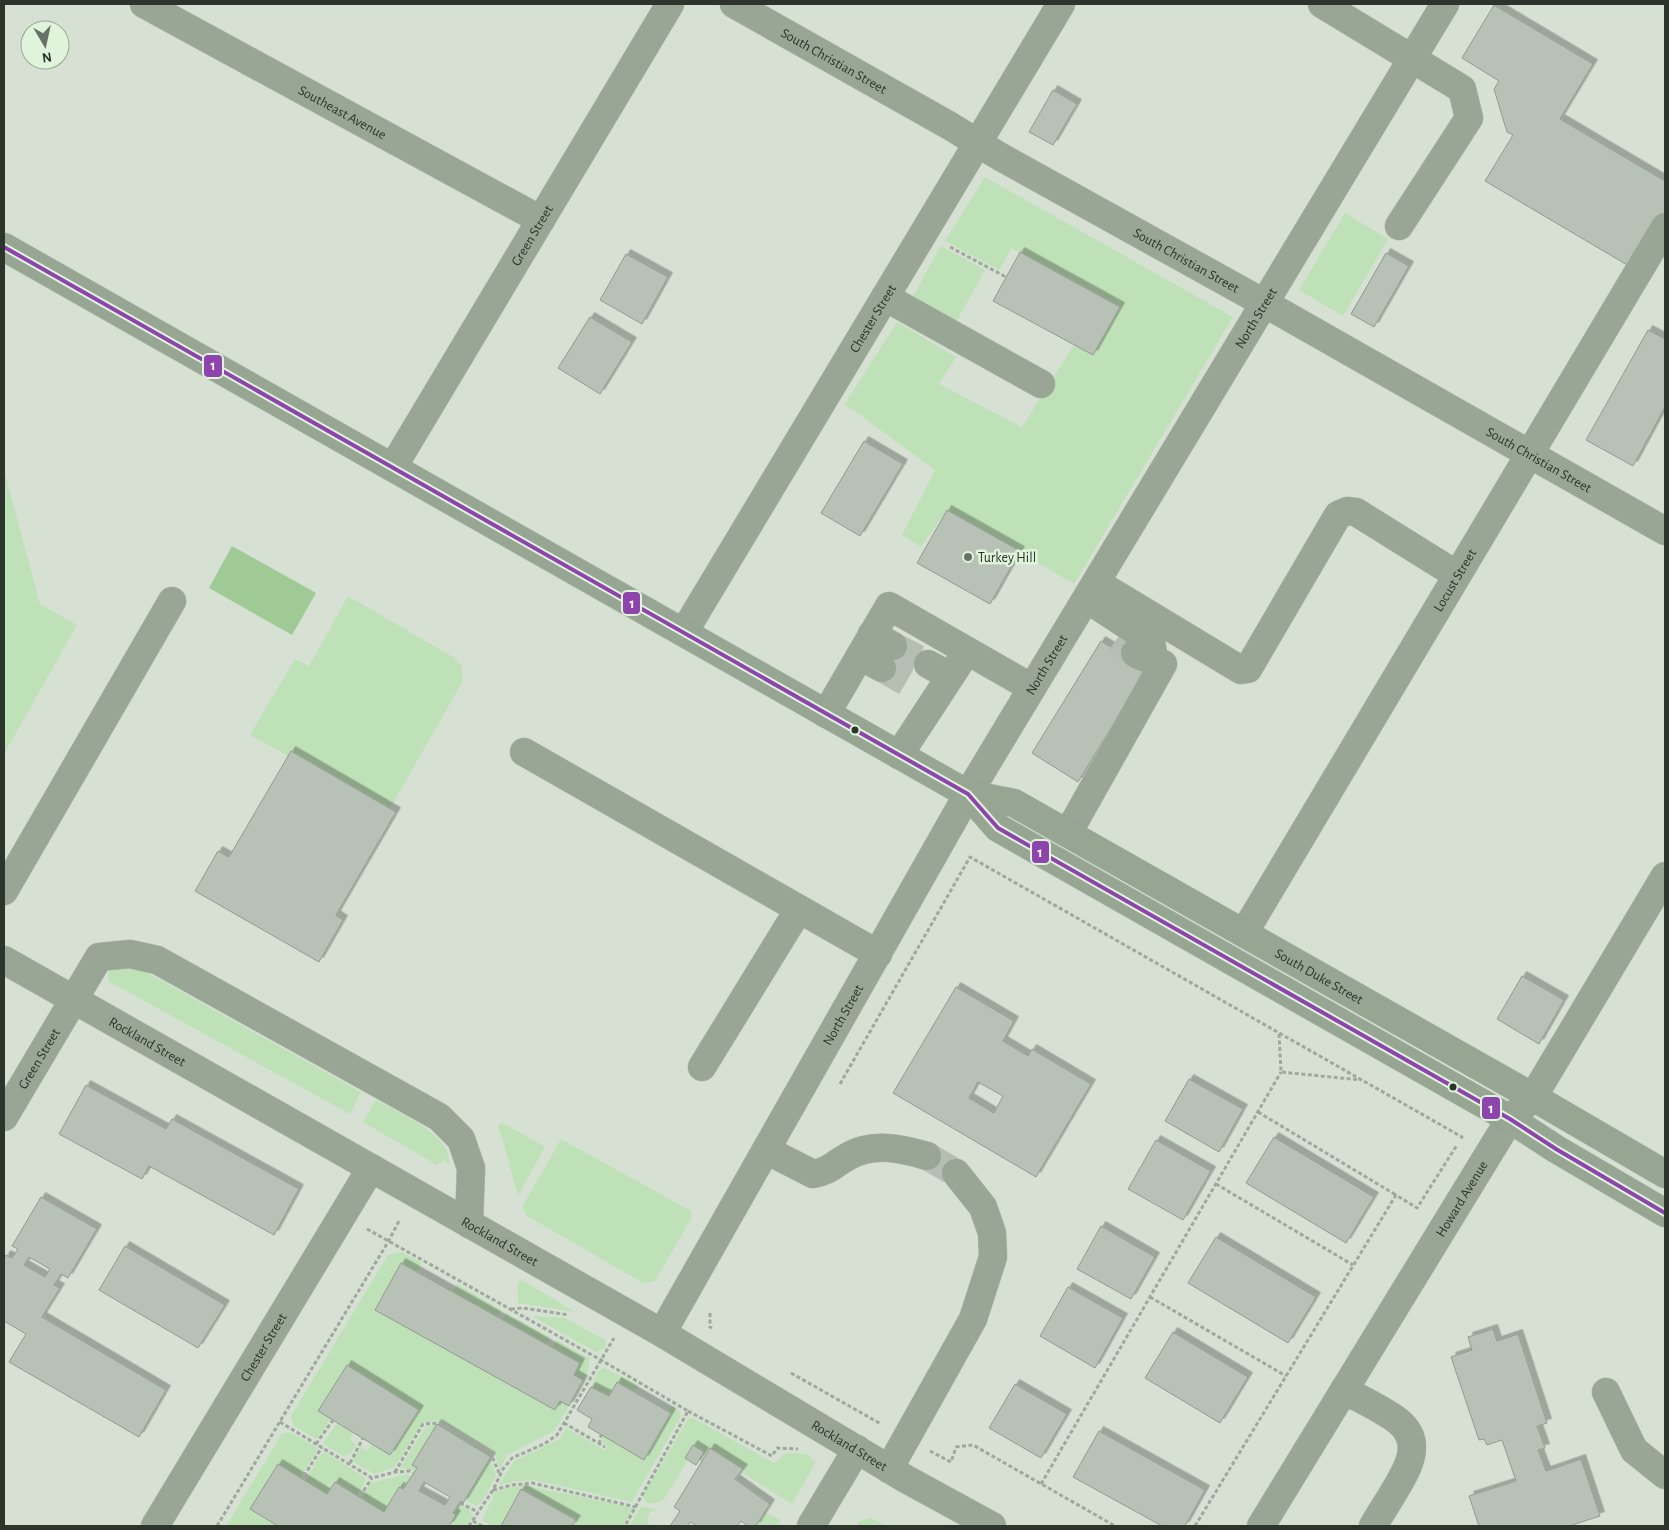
<svg xmlns="http://www.w3.org/2000/svg" width="1669" height="1530" font-family="'Alegreya Sans',sans-serif">
	<style>
		.green { fill: #bfe1b7 }
		.water { fill: #9fca95 }
		.building { fill: #b8c1b6; stroke: #929a90; fill-rule: evenodd; filter: url(#shadow) }
		.lines { fill: none; stroke-linecap: round; stroke-linejoin: round }
		.minor-tunnel { stroke: #b4beb2; stroke-width: 28; stroke-dasharray: 28 14; stroke-linecap: butt }
		.minor-casing { stroke: #b5beb3; stroke-width: 29 }
		.major-casing { stroke: #b5beb3; stroke-width: 29 }
		.path { stroke: #9ea89c; stroke-width: 3; stroke-dasharray: 4 2.5; stroke-linecap: butt }
		.minor { stroke: #99a696; stroke-width: 28 }
		.major { stroke: #96a693; stroke-width: 28 }
		.bus-1-casing { stroke: #e0f4dc; stroke-width: 8 }
		.bus-1 { stroke: #8e44ad; stroke-width: 4 }
		.poi-dot { fill: #687166; stroke: #e0f4dc; stroke-width: 2 }
		.bus-dot { fill: #2c342b; stroke: #e0f4dc; stroke-width: 2 }
		.labels { text-anchor: middle; stroke-width: 5; stroke-linejoin: round; paint-order: stroke }
		.street-label { font-size: 14px; fill: #2c342b; stroke: #e0f4dc }
		.poi-label { font-size: 14px; fill: #2c342b; stroke: #e0f4dc; text-anchor: start }
		.line-badge { stroke: #e0f4dc; stroke-width: 2 }
		.badge-label { font-size: 14px; text-anchor: middle; font-weight: bold; fill: #fff }
	</style>
	<defs>
		<filter id="shadow"><feDropShadow dx="4.5" dy="-4.5" stdDeviation="0" flood-color="#0004"/></filter>
	</defs>
	<rect width="100%" height="100%" fill="#d6e1d4"/>
	<!-- green -->
	<g class="green">
		<polygon points="985,177 1233,317 1074,584 947,510 921,547 902,535 935,470 845,404 897,322 956,357 939,384 1022,427 1074,345 1093,355 1120,306 1012,248 999,270 945,241"/>
		<polygon points="1345,213 1388,239 1343,316 1299,290"/>
		<polygon points="941,246 985,270 955,324 911,300"/>
		<polygon points="4,470 40,604 77,625 4,754"/>
		<polygon points="348,596 453,657 462,666 463,681 390,808 292,751 288,756 250,735 295,659 309,666"/>
		<polygon points="128,962 361,1092 350,1114 108,981 108,973 119,963"/>
		<path d="M376 1100C398 1113 454 1135 449 1165L444 1160 437 1165 363 1122Z"/>
		<polygon points="503,1123 545,1147 518,1196 502,1137 498,1128 499,1124"/>
		<polygon points="561,1139 691,1211 692,1217 655,1281 643,1283 527,1216 522,1207"/>
		<polygon points="402,1252 422,1263 416,1272 401,1263 375,1310 569,1406 554,1431 507,1455 500,1470 494,1451 442,1421 423,1422 395,1467 375,1474 355,1463 353,1459 362,1447 367,1451 372,1444 390,1455 419,1410 347,1365 318,1410 331,1419 318,1438 316,1439 294,1426 291,1416 388,1255"/>
		<polygon points="522,1280 575,1312 518,1303 518,1283"/>
		<polygon points="457,1284 501,1310 497,1317 452,1292"/>
		<polygon points="506,1313 551,1338 547,1345 502,1320"/>
		<polygon points="532,1316 565,1318 605,1340 606,1348 596,1352"/>
		<polygon points="557,1340 589,1358 589,1369 583,1380 574,1375 580,1363 552,1348"/>
		<polygon points="605,1368 638,1385 638,1388 632,1391 617,1382 609,1396 591,1387 598,1371"/>
		<polygon points="672,1406 679,1410 681,1416 632,1502 533,1480 513,1482 499,1485 514,1461 560,1439 566,1428 604,1450 608,1446 601,1442 603,1436 644,1460 671,1414 668,1411"/>
		<polygon points="693,1418 774,1463 786,1453 807,1454 816,1462 792,1504 741,1472 742,1469 710,1448 705,1455 703,1453 704,1452 693,1445 685,1458 688,1460 664,1499 657,1503 646,1503 643,1496 688,1419"/>
		<polygon points="337,1423 353,1433 350,1440 356,1445 351,1453 344,1457 325,1445 324,1442"/>
		<polygon points="437,1424 413,1465 417,1468 416,1470 400,1468 426,1426"/>
		<polygon points="290,1432 316,1447 317,1451 300,1477 279,1465 251,1509 278,1526 226,1526 282,1434"/>
		<polygon points="325,1452 364,1477 366,1481 357,1495 335,1482 327,1494 305,1481 320,1455"/>
		<polygon points="490,1459 496,1476 481,1503 476,1506 464,1500"/>
		<polygon points="407,1474 411,1477 403,1489 399,1487 384,1512 361,1498 371,1483"/>
		<polygon points="523,1485 631,1507 633,1510 623,1526 572,1526 576,1519 521,1489 501,1526 492,1526 482,1520 496,1491"/>
		<polygon points="458,1505 468,1509 473,1516 467,1526 449,1526 456,1515 453,1513"/>
		<polygon points="641,1507 657,1509 650,1512 647,1518 649,1526 629,1526"/>
		<polygon points="765,1512 781,1520 777,1526 756,1526"/>
		<polygon points="871,1518 886,1526 856,1526 860,1521"/>
	</g>
	<!-- water -->
	<polygon class="water" points="232,546 316,593 292,635 209,588"/>
	<!-- building -->
	<g class="building">
		<polygon points="1494,5 1593,64 1560,119 1665,181 1665,217 1634,269 1485,181 1513,135 1507,132 1494,89 1499,81 1462,58"/>
		<polygon points="1053,90 1077,104 1053,145 1029,132"/>
		<polygon points="1020,252 1120,307 1093,355 993,301"/>
		<polygon points="1386,253 1409,266 1374,327 1351,314"/>
		<polygon points="626,254 668,277 642,324 600,300"/>
		<polygon points="590,317 632,342 600,394 558,368"/>
		<polygon points="1648,330 1665,339 1665,407 1633,466 1586,440"/>
		<polygon points="864,441 903,464 860,536 821,513"/>
		<polygon points="947,510 1020,551 990,604 917,563"/>
		<polygon points="1101,641 1147,669 1078,782 1032,753"/>
		<polygon points="291,751 396,812 336,915 343,920 319,962 195,891 218,851 229,857"/>
		<polygon points="1522,976 1564,1000 1539,1044 1497,1019"/>
		<path d="M956 987 1014 1021 1003 1041 1028 1056 1032 1049 1091 1084 1036 1177 893 1093ZM978 1082 1003 1096 994 1113 969 1098Z"/>
		<polygon points="1189,1079 1243,1109 1219,1152 1165,1121"/>
		<polygon points="86,1085 166,1129 172,1119 299,1189 274,1235 149,1166 142,1179 59,1134"/>
		<polygon points="1274,1137 1374,1197 1346,1243 1246,1183"/>
		<polygon points="1156,1140 1211,1171 1183,1220 1128,1189"/>
		<path d="M41 1197 97 1229 68 1278 61 1274 54 1285 60 1288 42 1317 166 1390 139 1437 9 1362 26 1334 4 1321V1259L6 1255 12 1258 18 1249 12 1246ZM29 1257 50 1269 45 1277 24 1265Z"/>
		<polygon points="1101,1226 1155,1257 1131,1299 1077,1269"/>
		<polygon points="1216,1237 1316,1297 1288,1343 1188,1283"/>
		<polygon points="125,1246 225,1305 198,1348 99,1290"/>
		<polygon points="401,1263 580,1363 574,1375 583,1380 569,1406 560,1401 555,1410 375,1310"/>
		<polygon points="1068,1287 1123,1318 1095,1368 1040,1336"/>
		<polygon points="1493,1329 1497,1341 1518,1334 1547,1423 1537,1426 1545,1448 1538,1450 1546,1471 1581,1459 1600,1516 1569,1526 1479,1526 1469,1496 1516,1481 1502,1440 1487,1445 1484,1439 1479,1440 1451,1357 1472,1350 1468,1337"/>
		<polygon points="1173,1332 1248,1377 1220,1423 1145,1378"/>
		<polygon points="347,1365 419,1410 390,1455 318,1411"/>
		<polygon points="617,1382 671,1413 644,1460 588,1427 592,1419 577,1410 591,1387 609,1396"/>
		<polygon points="1015,1384 1067,1414 1041,1458 989,1428"/>
		<path d="M437 1424 491 1457 463 1503 461 1501 453 1513 456 1515 449 1526H278L250 1509 278 1464 327 1494 335 1482 384 1512 399 1487 403 1489 417 1468 412 1465ZM424 1482 450 1497 445 1505 419 1491Z"/>
		<polygon points="1099,1431 1205,1490 1185,1526 1162,1526 1073,1477"/>
		<polygon points="693,1445 704,1452 696,1465 685,1458"/>
		<polygon points="710,1448 743,1469 735,1479 770,1504 756,1526 748,1526 741,1521 737,1526 697,1526 690,1522 688,1526 670,1526 680,1511 674,1507"/>
		<polygon points="521,1489 576,1520 572,1526 501,1526"/>
	</g>
	<g class="lines">
		<!-- minor-tunnel -->
		<g class="minor-tunnel">
			<polyline points="1116,640 1135,653"/>
			<polyline points="893,646 928,664"/>
			<polyline points="882,668 915,687"/>
			<polyline points="927,1156 956,1173"/>
		</g>
		<defs>
			<g id="minor">
				<path id="s1" d="M144 4 541 220"/>
				<path id="s2" d="M734 4 950 126 999 156 1264 303 1665 531"/>
				<polyline points="1322,4 1462,89 1469,118 1399,226"/>
				<polyline points="885,297 1041,384"/>
				<path id="s3" d="M393 467 670 4"/>
				<polyline points="1097,583 1241,670 1248,669 1338,515 1347,511 1356,512 1457,575"/>
				<polyline points="1087,599 1151,641 1154,659"/>
				<path id="s4" d="M684 632 1061 4"/>
				<polyline points="872,634 893,646"/>
				<polyline points="860,656 882,668"/>
				<polyline points="928,664 950,676"/>
				<polyline points="826,714 889,606 1032,688"/>
				<polyline points="524,752 878,954"/>
				<polyline points="899,755 967,651"/>
				<path d="M1068 833 1163 664C1154 659 1144 659 1135 653"/>
				<polyline points="4,891 172,601"/>
				<path id="s5" d="M1244 933 1665 227"/>
				<path id="s6" d="M4 960 662 1333 906 1479 992 1526"/>
				<polyline points="702,1067 799,909"/>
				<path id="s7" d="M4 1117 99 957 130 954 157 960 439 1117 461 1139 471 1168 469 1224"/>
				<path d="M766 1150 813 1174C830 1171 834 1164 847 1157 872 1142 900 1148 927 1156"/>
				<path id="s8" d="M662 1333 968 794 1445 4"/>
				<path d="M1344 1390C1362 1400 1382 1409 1398 1421 1424 1442 1408 1468 1395 1490 1388 1502 1380 1514 1373 1526"/>
				<polyline points="1606,1392 1634,1450 1665,1475"/>
				<polyline points="889,1469 973,1319 993,1257 992,1233 983,1207 956,1173"/>
				<path id="s9" d="M155 1526 371 1168"/>
				<polyline points="811,1526 857,1449"/>
				<path id="s10" d="M1261 1526 1510 1119 1533 1097 1665 876"/>
			</g>
			<g id="major">
				<path id="s11" d="M4 247 968 794 1014 803 1533 1097 1665 1174"/>
				<polyline points="968,794 998,828 1510,1119 1556,1149 1665,1213"/>
			</g>
		</defs>
		<!-- minor casing -->
		<use href="#minor" class="minor-casing"/>
		<!-- major casing -->
		<use href="#major" class="major-casing"/>
		<!-- path -->
		<g class="path">
			<polyline points="950,247 1006,277"/>
			<polyline points="1279,1034 1281,1072 1361,1080"/>
			<polyline points="840,1084 970,857 1462,1137 1460,1140"/>
			<polyline points="1258,1112 1396,1195"/>
			<polyline points="1216,1184 1353,1265"/>
			<polyline points="367,1229 601,1360 688,1411 625,1526"/>
			<polyline points="1150,1297 1286,1376"/>
			<polyline points="511,1309 523,1308 569,1315"/>
			<polyline points="710,1313 710,1327 712,1328"/>
			<polyline points="791,1373 881,1424"/>
			<polyline points="688,1411 772,1456 777,1448 798,1449"/>
			<polyline points="280,1422 372,1478 395,1472 410,1471 413,1473"/>
			<polyline points="564,1423 605,1447"/>
			<polyline points="316,1444 333,1420"/>
			<polyline points="599,1444 601,1435"/>
			<polyline points="930,1451 951,1462 956,1447 973,1445 1115,1526"/>
			<polyline points="350,1463 363,1438"/>
			<polyline points="395,1472 423,1424 440,1423 490,1452 500,1475"/>
			<polyline points="304,1476 322,1447"/>
			<polyline points="1041,1484 1281,1072"/>
			<polyline points="493,1490 512,1485 532,1483 636,1507"/>
			<polyline points="360,1496 372,1478"/>
			<polyline points="460,1503 478,1512"/>
			<polyline points="473,1521 482,1526"/>
			<polyline points="217,1526 388,1242 400,1219"/>
			<polyline points="469,1526 493,1490 503,1469 512,1458 544,1444 557,1435 614,1338"/>
			<polyline points="1195,1526 1396,1195 1417,1208 1457,1145"/>
		</g>
		<!-- minor -->
		<use href="#minor" class="minor"/>
		<!-- major -->
		<use href="#major" class="major"/>
		<defs>
			<polyline id="bus-1" points="4,247 968,794 998,828 1510,1119 1556,1149 1665,1213"/>
		</defs>
		<!-- bus-1 casing -->
		<use href="#bus-1" class="bus-1-casing"/>
		<!-- bus-1 -->
		<use href="#bus-1" class="bus-1"/>
	</g>
	<!-- markers -->
	<circle class="poi-dot" cx="968" cy="557" r="5"/>
	<g class="bus-dot">
		<circle cx="855" cy="730" r="4.5"/>
		<circle cx="1453" cy="1087" r="4.5"/>
	</g>
	<g class="labels">
		<!-- street labels -->
		<g class="street-label">
			<text dy="5" stroke="none"><textPath href="#s2" startOffset="115">South Christian Street</textPath></text>
			<text dy="5" stroke="none"><textPath href="#s1" startOffset="226">Southeast Avenue</textPath></text>
			<text dy="5" stroke="none"><textPath href="#s3" startOffset="270">Green Street</textPath></text>
			<text dy="5" stroke="none"><textPath href="#s2" startOffset="520">South Christian Street</textPath></text>
			<text dy="5" stroke="none"><textPath href="#s8" startOffset="1176">North Street</textPath></text>
			<text dy="5" stroke="none"><textPath href="#s4" startOffset="366">Chester Street</textPath></text>
			<text dy="5" stroke="none"><textPath href="#s2" startOffset="925">South Christian Street</textPath></text>
			<text dy="5" stroke="none"><textPath href="#s5" startOffset="411">Locust Street</textPath></text>
			<text dy="5" stroke="none"><textPath href="#s8" startOffset="771">North Street</textPath></text>
			<text dy="5" stroke="none"><textPath href="#s11" startOffset="1506">South Duke Street</textPath></text>
			<text dy="5" stroke="none"><textPath href="#s8" startOffset="366">North Street</textPath></text>
			<text dy="5" stroke="none"><textPath href="#s6" startOffset="165">Rockland Street</textPath></text>
			<text dy="5" stroke="none"><textPath href="#s7" startOffset="68">Green Street</textPath></text>
			<text dy="5" stroke="none"><textPath href="#s10" startOffset="384">Howard Avenue</textPath></text>
			<text dy="5" stroke="none"><textPath href="#s6" startOffset="570">Rockland Street</textPath></text>
			<text dy="5" stroke="none"><textPath href="#s9" startOffset="209">Chester Street</textPath></text>
			<text dy="5" stroke="none"><textPath href="#s6" startOffset="975">Rockland Street</textPath></text>
		</g>
		<!-- poi labels -->
		<g class="poi-label">
			<text x="978" y="562">Turkey Hill</text>
		</g>
	</g>
	<g class="line-badge">
		<rect x="203" y="354" width="20" height="24" rx="5" fill="#8e44ad"/>
		<rect x="622" y="591" width="19" height="24" rx="5" fill="#8e44ad"/>
		<rect x="1031" y="840" width="19" height="24" rx="5" fill="#8e44ad"/>
		<rect x="1481" y="1096" width="20" height="24" rx="5" fill="#8e44ad"/>
	</g>
	<g class="badge-label">
		<text x="213" y="370">1</text>
		<text x="632" y="608">1</text>
		<text x="1040" y="857">1</text>
		<text x="1491" y="1113">1</text>
	</g>
	<!-- border -->
	<rect width="1669" height="1530" fill="none" stroke="#2c342b" stroke-width="10"/>
	<!-- north arrow -->
	<g transform="translate(45 45) rotate(171)"><circle r="24" fill="#e0f4dc" stroke="#98a795"/>
	<path d="M0-4L9 19L0 12L-9 19Z" fill="#687166"/>
	<text y="-8" font-size="14" font-weight="bold" text-anchor="middle" fill="#2c342b">N</text>
	</g>
</svg>
